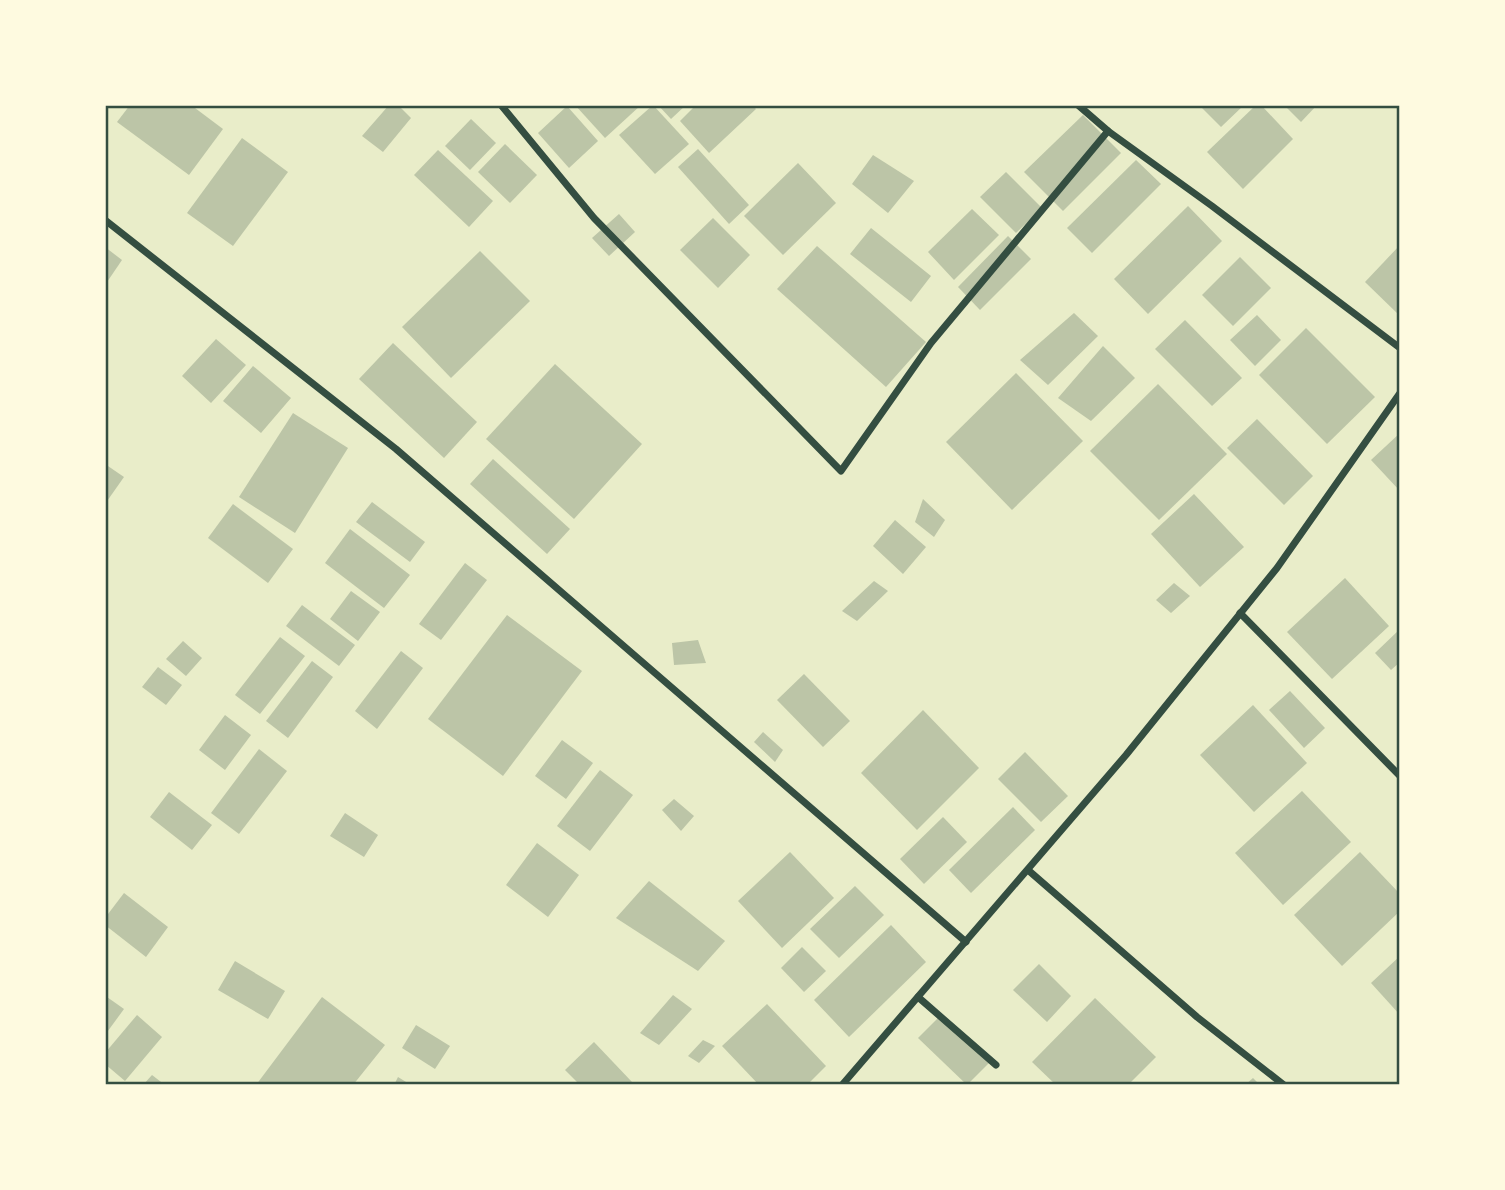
<svg xmlns="http://www.w3.org/2000/svg" width="1505" height="1190" font-family="'Work Sans',sans-serif">
	<style>
		.building { fill: #bcc5a7 }
		.lines { fill: none; stroke-linecap: round; stroke-linejoin: round }
		.minor { stroke: #344e41; stroke-width: 7 }
		.neatline { fill: none; stroke: #344e41; stroke-width: 2.5 }
	</style>
	<rect width="100%" height="100%" fill="#e9edc9"/>
	<!-- building -->
	<g class="building">
		<polygon points="130,105 191,105 223,129 189,175 117,122"/>
		<polygon points="389,105 398,105 411,118 383,152 362,136"/>
		<polygon points="575,105 641,105 605,138"/>
		<polygon points="653,105 689,144 655,174 619,135"/>
		<polygon points="658,105 686,105 671,119"/>
		<polygon points="696,105 752,105 756,109 709,153 680,121"/>
		<polygon points="1199,105 1244,105 1221,127"/>
		<polygon points="1256,105 1261,105 1293,139 1243,189 1207,152"/>
		<polygon points="1284,105 1317,105 1301,122"/>
		<polygon points="567,106 598,141 569,168 538,133"/>
		<polygon points="1083,115 1121,153 1063,211 1024,172"/>
		<polygon points="471,119 496,143 470,170 445,146"/>
		<polygon points="242,138 288,172 233,246 187,213"/>
		<polygon points="505,144 537,175 510,203 478,172"/>
		<polygon points="698,149 749,205 729,224 678,167"/>
		<polygon points="438,150 493,201 469,227 414,175"/>
		<polygon points="873,155 914,181 888,213 852,184"/>
		<polygon points="1136,160 1161,184 1092,253 1067,228"/>
		<polygon points="798,163 836,203 783,255 744,216"/>
		<polygon points="1006,172 1042,208 1016,233 980,197"/>
		<polygon points="1188,206 1222,241 1148,314 1114,279"/>
		<polygon points="972,209 999,235 954,280 928,252"/>
		<polygon points="619,214 635,232 609,256 592,238"/>
		<polygon points="713,218 750,255 718,288 680,250"/>
		<polygon points="871,228 931,276 911,302 850,254"/>
		<polygon points="1008,236 1031,259 980,310 958,287"/>
		<polygon points="1400,245 1400,316 1365,282"/>
		<polygon points="817,246 926,342 886,387 777,289"/>
		<polygon points="105,247 122,260 105,285"/>
		<polygon points="480,251 530,301 451,378 402,327"/>
		<polygon points="1240,257 1271,288 1233,326 1202,295"/>
		<polygon points="1074,313 1098,336 1048,385 1020,360"/>
		<polygon points="1257,315 1281,340 1255,366 1230,340"/>
		<polygon points="1185,320 1242,378 1212,406 1155,349"/>
		<polygon points="1306,328 1375,397 1327,444 1259,375"/>
		<polygon points="216,339 246,365 211,403 182,376"/>
		<polygon points="393,343 477,422 444,458 359,379"/>
		<polygon points="1103,346 1135,378 1091,421 1058,398"/>
		<polygon points="555,364 642,444 574,519 486,439"/>
		<polygon points="253,366 291,398 261,433 223,401"/>
		<polygon points="1016,373 1083,441 1012,510 946,442"/>
		<polygon points="1158,384 1227,454 1159,520 1090,451"/>
		<polygon points="293,413 348,448 295,533 239,497"/>
		<polygon points="1257,419 1313,476 1284,505 1227,448"/>
		<polygon points="1400,433 1400,491 1371,460"/>
		<polygon points="493,459 570,529 547,554 470,484"/>
		<polygon points="105,464 124,477 105,504"/>
		<polygon points="1194,494 1244,547 1200,587 1151,534"/>
		<polygon points="923,499 945,520 934,537 915,522"/>
		<polygon points="372,502 425,542 410,562 356,522"/>
		<polygon points="233,504 293,549 268,583 208,538"/>
		<polygon points="895,520 926,547 903,574 873,546"/>
		<polygon points="350,529 410,575 384,608 325,563"/>
		<polygon points="465,563 487,580 441,640 419,624"/>
		<polygon points="1345,578 1389,626 1332,679 1287,632"/>
		<polygon points="874,581 888,591 857,621 842,611"/>
		<polygon points="1174,583 1190,596 1171,613 1156,600"/>
		<polygon points="351,591 380,612 358,641 330,619"/>
		<polygon points="302,605 355,645 339,666 286,626"/>
		<polygon points="507,615 582,671 503,776 428,719"/>
		<polygon points="1400,629 1400,662 1391,670 1375,653"/>
		<polygon points="280,637 305,656 260,714 235,695"/>
		<polygon points="698,640 706,663 674,665 672,643"/>
		<polygon points="183,641 202,658 186,676 166,659"/>
		<polygon points="401,651 423,668 377,729 355,711"/>
		<polygon points="312,661 333,677 288,738 266,721"/>
		<polygon points="158,667 182,685 166,705 142,687"/>
		<polygon points="804,674 850,721 823,747 777,700"/>
		<polygon points="1290,691 1325,728 1304,748 1269,710"/>
		<polygon points="1253,705 1307,763 1254,812 1200,755"/>
		<polygon points="923,710 979,768 917,830 861,773"/>
		<polygon points="225,715 251,735 225,770 199,750"/>
		<polygon points="763,732 783,750 775,762 754,742"/>
		<polygon points="562,740 593,763 566,799 535,776"/>
		<polygon points="259,749 287,771 239,834 211,813"/>
		<polygon points="1025,752 1068,796 1041,822 998,779"/>
		<polygon points="600,770 633,795 590,851 557,826"/>
		<polygon points="1302,791 1351,842 1283,905 1235,853"/>
		<polygon points="169,792 212,825 192,850 150,817"/>
		<polygon points="674,799 694,816 681,831 662,810"/>
		<polygon points="1013,807 1035,830 971,893 949,870"/>
		<polygon points="345,813 378,835 364,857 330,836"/>
		<polygon points="943,817 967,842 924,884 900,859"/>
		<polygon points="537,843 579,875 548,917 506,885"/>
		<polygon points="790,852 834,898 782,948 738,901"/>
		<polygon points="1360,852 1400,894 1400,911 1342,966 1294,915"/>
		<polygon points="649,881 725,941 698,971 616,918"/>
		<polygon points="855,886 884,915 839,958 810,929"/>
		<polygon points="124,893 168,927 146,957 105,925 105,918"/>
		<polygon points="891,925 926,962 849,1037 814,1000"/>
		<polygon points="802,947 826,971 804,992 781,968"/>
		<polygon points="1400,956 1400,1015 1371,983"/>
		<polygon points="235,961 285,991 268,1019 218,990"/>
		<polygon points="1039,964 1071,996 1047,1022 1013,990"/>
		<polygon points="673,995 692,1009 659,1045 640,1033"/>
		<polygon points="107,997 124,1009 105,1035 105,999"/>
		<polygon points="322,997 385,1045 353,1085 256,1085"/>
		<polygon points="1095,998 1156,1057 1128,1085 1056,1085 1032,1062"/>
		<polygon points="767,1004 826,1066 807,1085 759,1085 722,1046"/>
		<polygon points="137,1015 162,1037 125,1081 105,1064 105,1053"/>
		<polygon points="940,1016 989,1063 967,1085 918,1038"/>
		<polygon points="416,1025 450,1046 435,1069 402,1048"/>
		<polygon points="703,1040 715,1046 699,1063 688,1056"/>
		<polygon points="594,1042 632,1082 630,1085 580,1085 565,1070"/>
		<polygon points="152,1075 165,1085 143,1085"/>
		<polygon points="398,1077 411,1085 394,1085"/>
		<polygon points="1253,1078 1260,1085 1245,1085"/>
	</g>
	<g class="lines">
		<!-- minor -->
		<g class="minor">
			<polyline points="501,105 594,218 841,471 931,343 1108,131"/>
			<polyline points="1078,105 1108,131 1212,206 1400,348"/>
			<polyline points="105,220 396,449 966,942"/>
			<polyline points="1240,613 1400,776"/>
			<polyline points="1028,870 1197,1017 1284,1085"/>
			<polyline points="918,997 996,1065"/>
			<polyline points="842,1085 1126,755 1277,568 1400,393"/>
		</g>
	</g>
	<!-- border -->
	<rect width="1505" height="1190" fill="none" stroke="#fefae0" stroke-width="214"/>
	<rect x="107" y="107" width="1291" height="976" class="neatline"/>
</svg>
